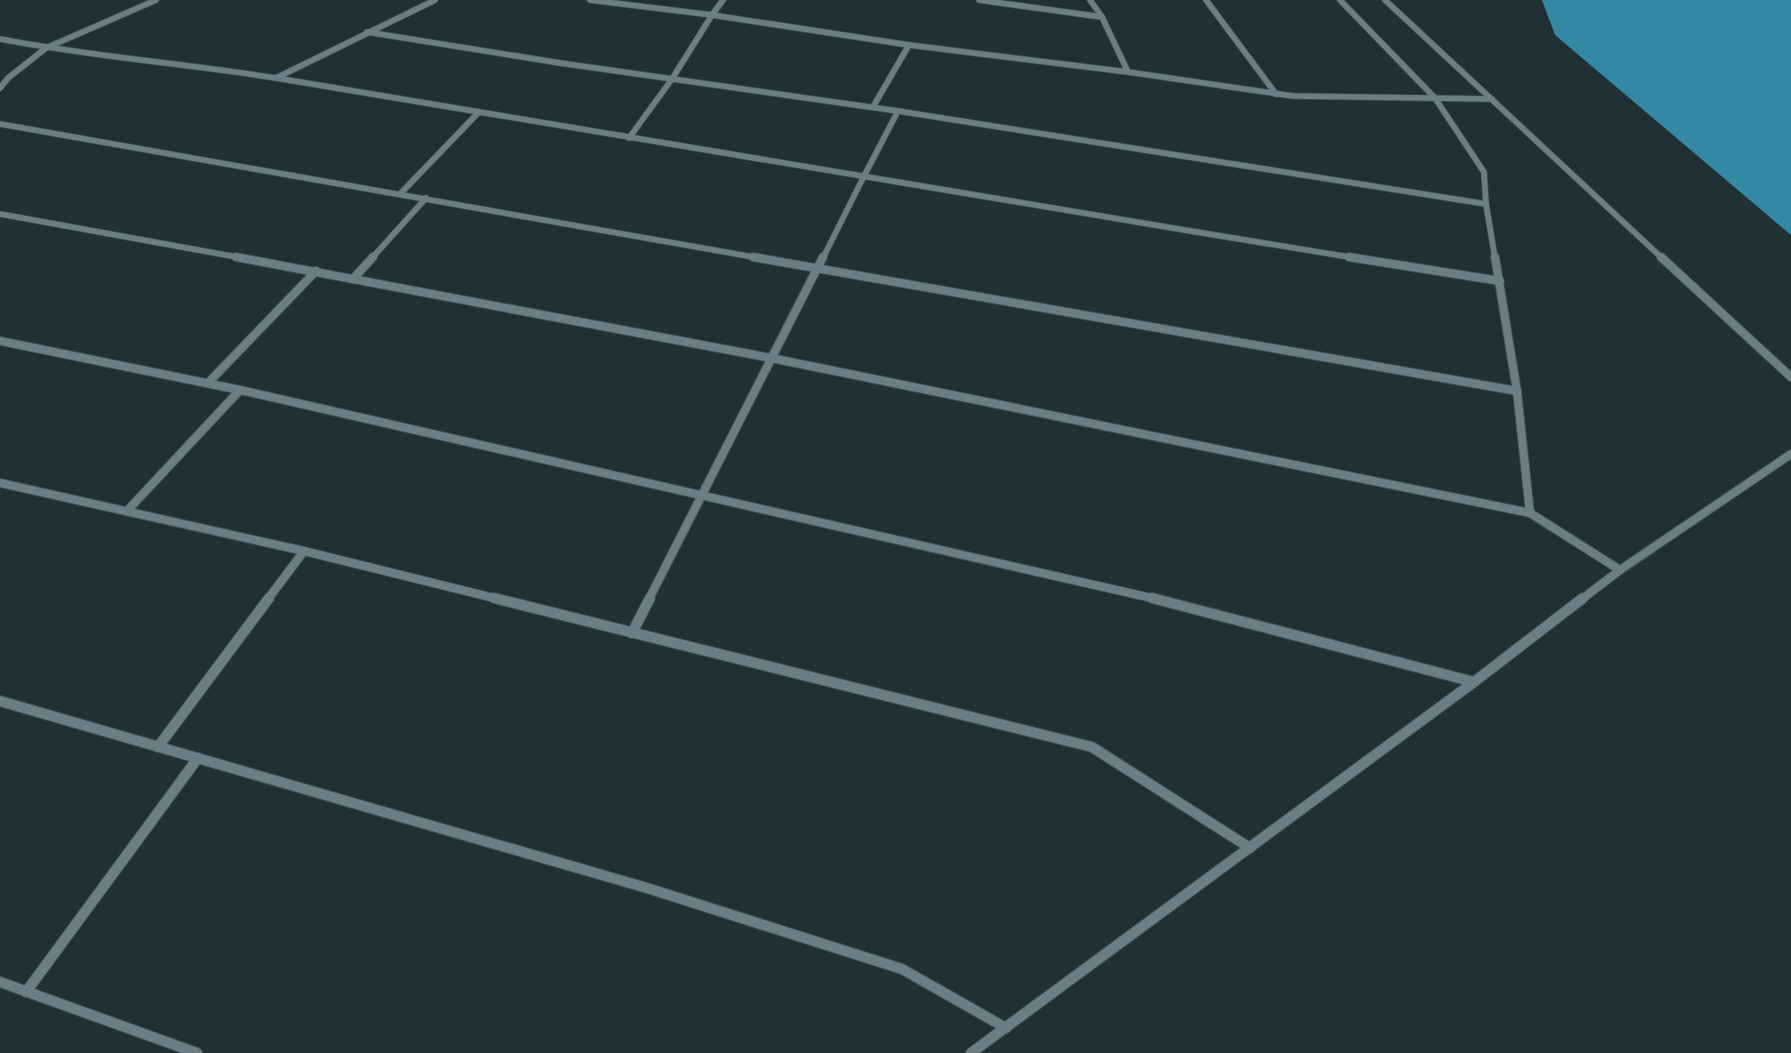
<svg xmlns="http://www.w3.org/2000/svg" width="1791" height="1053" font-family="'Alegreya Sans',sans-serif">
	<style>
		.water { fill: #3389a4 }
		.lines { fill: none; stroke-linecap: round; stroke-linejoin: round }
		.service-far2-casing { stroke: #3f4d52; stroke-width: 7 }
		.service-far1-casing { stroke: #3f4d52; stroke-width: 10 }
		.service-casing { stroke: #3f4d52; stroke-width: 12 }
		.minor-far2-casing { stroke: #3f4d52; stroke-width: 7 }
		.minor-far1-casing { stroke: #3f4d52; stroke-width: 10 }
		.minor-casing { stroke: #3f4d52; stroke-width: 12 }
		.service-far2 { stroke: #6c7e85; stroke-width: 5.5 }
		.service-far1 { stroke: #6c7e85; stroke-width: 8 }
		.service { stroke: #6c7e85; stroke-width: 10 }
		.minor-far2 { stroke: #6c7e85; stroke-width: 5.5 }
		.minor-far1 { stroke: #6c7e85; stroke-width: 8 }
		.minor { stroke: #6c7e85; stroke-width: 10 }
	</style>
	<rect width="100%" height="100%" fill="#203035"/>
	<!-- water -->
	<polygon class="water" points="1542,0 1791,0 1791,235 1555,35"/>
	<g class="lines">
		<defs>
			<g id="service-far2">
				<polyline points="979,0 1102,17"/>
				<polyline points="1206,0 1276,94"/>
				<polyline points="367,32 560,63 898,111 1486,204"/>
				<polyline points="873,107 909,45"/>
				<polyline points="0,124 759,258"/>
				<polyline points="629,138 672,79 712,15"/>
				<polyline points="863,178 898,111"/>
				<polyline points="401,193 478,113"/>
				<polyline points="372,258 426,198"/>
			</g>
			<g id="service-far1">
				<polyline points="753,257 1517,391"/>
				<polyline points="353,279 373,257"/>
				<polyline points="0,341 240,390 1156,599"/>
				<polyline points="208,383 316,271"/>
				<polyline points="127,511 240,390"/>
				<polyline points="268,599 304,551"/>
			</g>
			<g id="service">
				<polyline points="1152,598 1474,682"/>
				<polyline points="0,701 647,888 902,969 1006,1028"/>
				<polyline points="158,747 269,598"/>
				<polyline points="26,992 198,758"/>
			</g>
			<g id="minor-far2">
				<polyline points="590,0 712,15 909,45 1128,72 1293,96 1492,99"/>
				<polyline points="1090,0 1102,17 1128,72"/>
				<polyline points="1340,0 1435,98 1484,172 1486,204 1495,258"/>
				<polyline points="1385,0 1662,258"/>
				<polyline points="712,15 723,0"/>
				<path d="M0 39C97 58 196 64 294 81 647 141 1001 200 1355 258"/>
				<polyline points="276,78 435,0"/>
				<polyline points="0,88 8,78 46,48 156,0"/>
				<polyline points="0,214 242,258"/>
				<polyline points="823,258 863,178"/>
			</g>
			<g id="minor-far1">
				<polyline points="236,257 771,358 1530,513 1620,570"/>
				<polyline points="1349,257 1500,281"/>
				<polyline points="1495,257 1517,391 1530,513"/>
				<polyline points="1661,257 1791,377"/>
				<polyline points="0,483 304,551 498,599"/>
				<polyline points="649,599 823,257"/>
				<polyline points="1582,599 1620,570 1791,454"/>
			</g>
			<g id="minor">
				<polyline points="494,598 1092,747 1250,848"/>
				<polyline points="632,633 650,598"/>
				<polyline points="0,982 197,1053"/>
				<polyline points="971,1053 1474,682 1583,598"/>
			</g>
		</defs>
		<!-- service-far2 casing -->
		<use href="#service-far2" class="service-far2-casing"/>
		<!-- service-far1 casing -->
		<use href="#service-far1" class="service-far1-casing"/>
		<!-- service casing -->
		<use href="#service" class="service-casing"/>
		<!-- minor-far2 casing -->
		<use href="#minor-far2" class="minor-far2-casing"/>
		<!-- minor-far1 casing -->
		<use href="#minor-far1" class="minor-far1-casing"/>
		<!-- minor casing -->
		<use href="#minor" class="minor-casing"/>
		<!-- service-far2 -->
		<use href="#service-far2" class="service-far2"/>
		<!-- service-far1 -->
		<use href="#service-far1" class="service-far1"/>
		<!-- service -->
		<use href="#service" class="service"/>
		<!-- minor-far2 -->
		<use href="#minor-far2" class="minor-far2"/>
		<!-- minor-far1 -->
		<use href="#minor-far1" class="minor-far1"/>
		<!-- minor -->
		<use href="#minor" class="minor"/>
	</g>
</svg>
